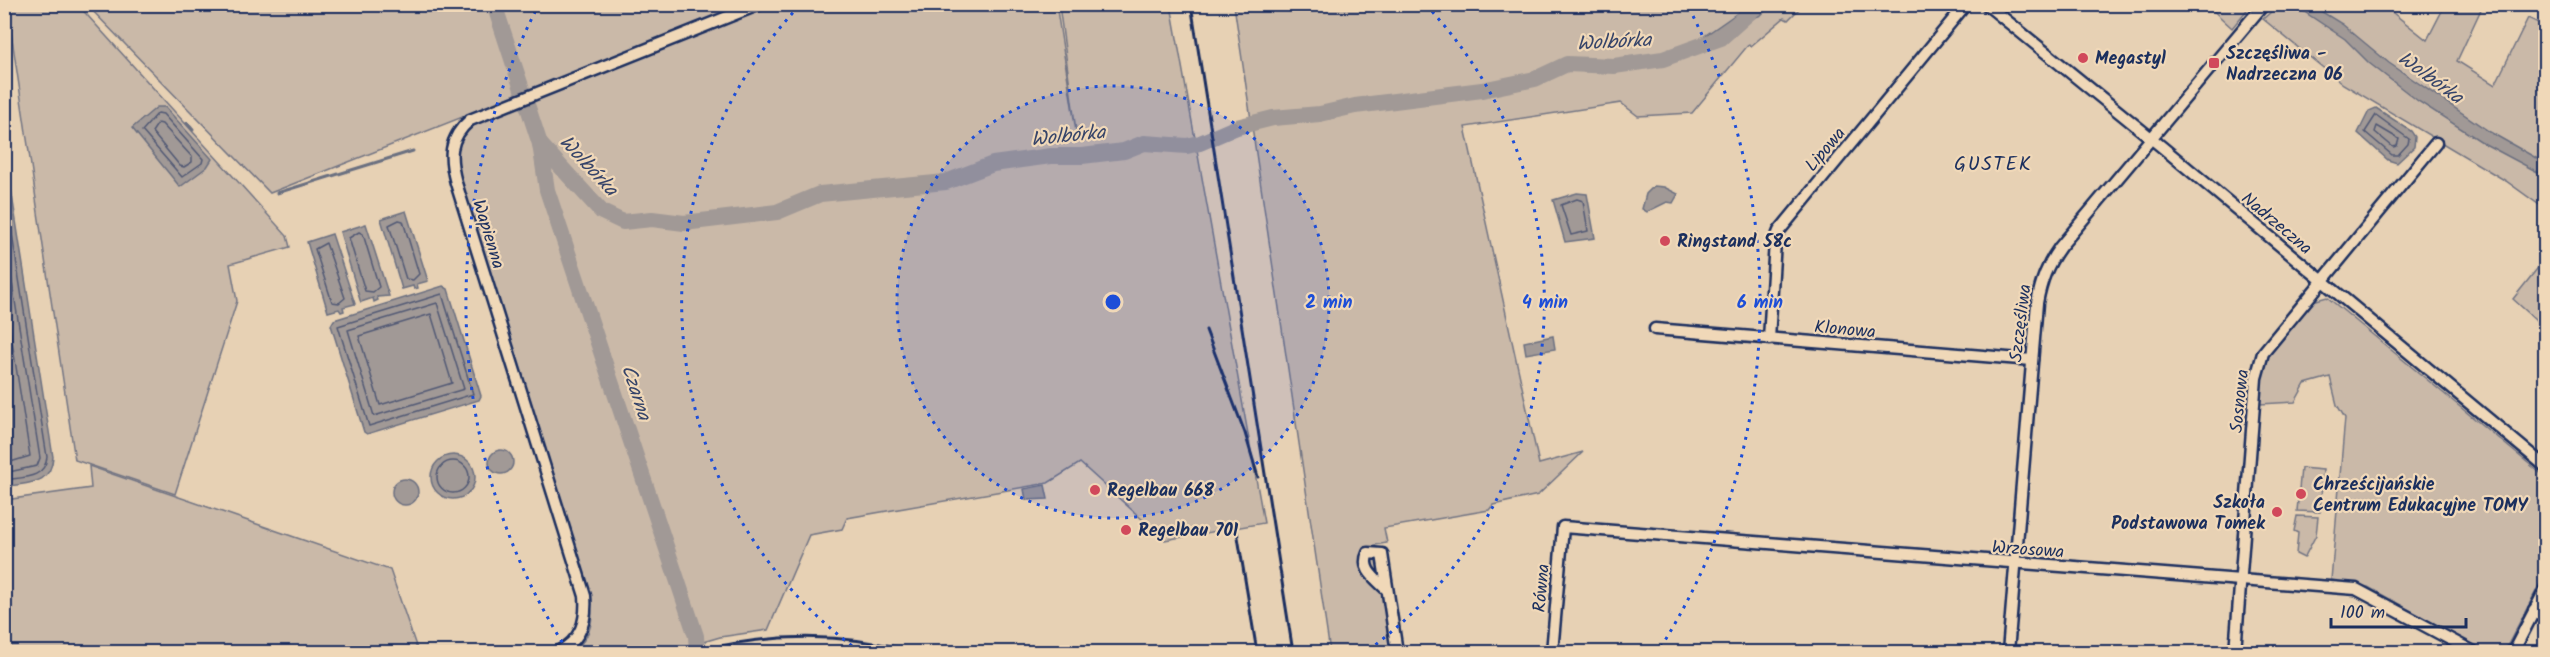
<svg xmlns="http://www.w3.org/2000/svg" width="2550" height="657" font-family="Kalam,sans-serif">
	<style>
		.green { fill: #cab9a8; stroke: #727483; stroke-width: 1.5 }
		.water { fill: #a19996; stroke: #6b6f80; stroke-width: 1.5 }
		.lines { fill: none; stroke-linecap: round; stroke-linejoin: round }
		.shore { stroke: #515974; stroke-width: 1.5 }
		.stream { stroke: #6b6f80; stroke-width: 3 }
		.river { stroke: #a19996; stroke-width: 16 }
		.minor-casing { stroke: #1b2f5e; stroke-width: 15 }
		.minor { stroke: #f0d8b8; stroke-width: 10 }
		.rail { stroke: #1b2f5e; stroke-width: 3 }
		.ring { fill: none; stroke: #1d4ed8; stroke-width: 3; stroke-dasharray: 3 6 }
		.poi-dot { fill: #d1495b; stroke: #f0d8b8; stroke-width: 2 }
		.labels { text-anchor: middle; stroke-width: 4.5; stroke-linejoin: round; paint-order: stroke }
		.poi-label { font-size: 18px; font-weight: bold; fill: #1b2f5e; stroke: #f0d8b8; text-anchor: start }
		.street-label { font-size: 18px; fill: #1b2f5e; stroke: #f0d8b8 }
		.water-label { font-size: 20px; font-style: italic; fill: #364469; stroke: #f0d8b8 }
		.neighbourhood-label { font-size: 20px; letter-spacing: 1.5px; fill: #1b2f5e; stroke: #f0d8b8 }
		.centre { fill: #1d4ed8; stroke: #f0d8b8; stroke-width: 3 }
		.ring-label { font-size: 18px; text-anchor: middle; font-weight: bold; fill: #1d4ed8; stroke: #f0d8b8; stroke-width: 4.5; stroke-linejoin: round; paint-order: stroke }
	</style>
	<rect width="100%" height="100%" fill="#e7d1b4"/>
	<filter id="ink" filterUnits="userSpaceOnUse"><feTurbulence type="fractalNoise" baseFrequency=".0167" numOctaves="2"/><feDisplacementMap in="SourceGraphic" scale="12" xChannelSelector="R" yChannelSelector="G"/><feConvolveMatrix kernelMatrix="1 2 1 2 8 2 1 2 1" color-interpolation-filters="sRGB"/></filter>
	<g filter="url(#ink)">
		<!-- green -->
		<g class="green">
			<path d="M777 4H1056L1077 138 1059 5H1171L1264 523 1165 540 1080 463 1048 483 847 518 842 529 809 535 768 630 720 637 669 652H572C587 641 594 625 591 606L455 163 456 144 472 124 765 5V9Z"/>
			<polygon points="7,5 78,5 287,236 290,247 230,264 237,301 175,494 75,460"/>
			<polygon points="87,5 746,5 270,193"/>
			<polygon points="1234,5 1807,5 1803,5 1788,20 1784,18 1751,46 1749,44 1692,113 1638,116 1621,103 1465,127 1539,464 1583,452 1538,495 1493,505 1489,510 1384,528 1387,543 1375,545 1391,652 1330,652"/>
			<polygon points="2207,5 2251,5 2232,28"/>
			<polygon points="2266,5 2383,5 2427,40 2445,5 2483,5 2457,61 2495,85 2528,18 2545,26 2545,209 2506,181 2343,84 2263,19 2273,10"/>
			<polygon points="2545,259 2545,328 2513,299"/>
			<polygon points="2327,297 2545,477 2545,574 2504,652 2486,652 2368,587 2331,580 2345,418 2337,405 2330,377 2305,384 2295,402 2260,404 2261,374 2267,354 2313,301"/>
			<polygon points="89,466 390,570 418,652 5,652 5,500 91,488"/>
			<polygon points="2301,468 2323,470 2320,512 2297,511"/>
			<polygon points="2297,516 2318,517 2316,535 2304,558 2296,554 2298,533 2294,531"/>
		</g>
		<!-- water -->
		<g class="water">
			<polygon points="1749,5 1771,5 1761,15 1742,22 1718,46 1713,46 1703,37"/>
			<polygon points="2294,5 2311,5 2342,24 2389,63 2490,132 2545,163 2545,176 2485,144 2418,101 2369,63 2345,39"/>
			<polygon points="157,107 165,107 212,159 207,167 180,187 132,128"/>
			<polygon points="2376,108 2411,131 2415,137 2414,147 2397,163 2388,160 2358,133 2369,111"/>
			<path d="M4 144 53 457C51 486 28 482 5 487Z"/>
			<polygon points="1654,186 1664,187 1678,194 1673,203 1667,202 1647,212 1642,209 1646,194"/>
			<polygon points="1577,193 1587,194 1595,238 1565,242 1553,200"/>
			<polygon points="406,211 428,281 417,284 418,288 414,289 413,286 402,289 381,219"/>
			<polygon points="366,224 389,296 377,297 378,300 374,302 373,298 361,302 360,300 340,232"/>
			<polygon points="332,234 355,304 343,307 344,311 341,312 339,309 328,312 307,242"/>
			<polygon points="443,286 448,289 481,396 479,400 367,434 364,432 331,325 334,320"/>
			<polygon points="1553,336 1555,349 1526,354 1524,342"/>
			<circle cx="501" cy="462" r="12"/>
			<circle cx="453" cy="477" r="22"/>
			<circle cx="405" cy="492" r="13"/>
			<polygon points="1045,485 1048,499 1026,500 1024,489"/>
		</g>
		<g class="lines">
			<!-- shore -->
			<g class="shore">
				<polygon points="158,113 163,114 203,159 202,163 182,177 142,131"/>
				<polygon points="2376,115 2409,139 2408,144 2398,155 2392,155 2365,132"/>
				<polygon points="158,123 162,124 192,157 192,162 184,167 180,166 152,132"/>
				<polygon points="2377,126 2399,139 2397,146 2393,147 2375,132"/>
				<path d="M4 183 47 457C45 479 23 477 4 480"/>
				<polygon points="1577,199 1583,201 1588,231 1571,235 1561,205"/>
				<polygon points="399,220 403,221 419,274 413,280 406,279 389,225"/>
				<polyline points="4,232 40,458 37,466 4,473"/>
				<polygon points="359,232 363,234 379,287 373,292 365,291 349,238"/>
				<polygon points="326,243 345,298 339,303 332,302 315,249"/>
				<polyline points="4,290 30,456 4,464"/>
				<polygon points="442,294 473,394 369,426 338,326"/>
				<polygon points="437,303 464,389 374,416 348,330"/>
				<polygon points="431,314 452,383 380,405 359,336"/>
				<circle cx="453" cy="477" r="16"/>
			</g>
			<!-- stream -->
			<g class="stream">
				<polyline points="187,123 193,130"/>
				<polyline points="277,193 413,151"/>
			</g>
			<!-- river -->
			<g class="river">
				<polyline points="494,4 540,144 602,212 623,222 652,219 684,223 777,212 820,194 946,182 993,164 1051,156 1082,156 1124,151 1144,143 1187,146 1200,143 1237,127 1273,118 1320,114 1355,106 1482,90 1535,79 1567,64 1614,66 1663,59 1721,38 1759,4"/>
				<polyline points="540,144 547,190 696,636 697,652"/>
			</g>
			<defs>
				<g id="minor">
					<polyline points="1986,4 2162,147 2546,467"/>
					<polyline points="1655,329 2032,360"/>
					<polyline points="1769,339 1775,241 1779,231 1966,4"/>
					<path d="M1387 590C1376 579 1360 569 1368 553L1382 554 1397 652"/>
					<polyline points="2534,610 2546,620"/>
					<path d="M558 652C581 641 587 621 585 596L456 183C449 157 448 139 470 120L760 4"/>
					<polyline points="1552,652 1563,527 2356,589 2474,652"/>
					<path d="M2008 652 2037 303C2041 281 2047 265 2060 247L2264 4"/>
					<polyline points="2235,652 2256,378 2263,353 2436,143"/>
					<polyline points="2513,652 2546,588"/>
				</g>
			</defs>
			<!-- minor casing -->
			<use href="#minor" class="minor-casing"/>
			<!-- minor -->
			<use href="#minor" class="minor"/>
			<!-- rail -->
			<g class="rail">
				<polyline points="1191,4 1293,652"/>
				<polyline points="1206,330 1245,433 1258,477"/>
				<polyline points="1237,531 1257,652"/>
				<path d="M695 652C768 633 842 632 916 652"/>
			</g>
		</g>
	</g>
	<!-- distance rings -->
	<circle cx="1113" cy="302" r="216" fill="#1d4ed8" fill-opacity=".12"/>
	<g class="ring">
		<circle cx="1113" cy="302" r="216"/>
		<path d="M859 651A432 432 0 0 1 800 5M1426 5A432 432 0 0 1 1367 651"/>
		<path d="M567 650A647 647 0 0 1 537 8M1689 8A647 647 0 0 1 1659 650"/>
	</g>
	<!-- markers -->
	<g class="poi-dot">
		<circle cx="2083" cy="58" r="6"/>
		<rect x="2208" y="57" width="12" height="12" rx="3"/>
		<circle cx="1665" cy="241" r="6"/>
		<circle cx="1095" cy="490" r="6"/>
		<circle cx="2301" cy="494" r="6"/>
		<circle cx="2277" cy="512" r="6"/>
		<circle cx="1126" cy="530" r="6"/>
	</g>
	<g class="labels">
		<!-- poi labels -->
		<g class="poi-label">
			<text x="2226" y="59">Szczęśliwa -<tspan x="2226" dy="21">Nadrzeczna 06</tspan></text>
			<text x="2095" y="64">Megastyl</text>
			<text x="1677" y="247">Ringstand 58c</text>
			<text x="2313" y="490">Chrześcijańskie<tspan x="2313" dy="21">Centrum Edukacyjne TOMY</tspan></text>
			<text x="1107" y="496">Regelbau 668</text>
			<text x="2265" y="508" text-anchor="end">Szkoła<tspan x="2265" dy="21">Podstawowa Tomek</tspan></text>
			<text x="1138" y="536">Regelbau 701</text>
		</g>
		<!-- street labels -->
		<g class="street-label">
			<text transform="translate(1825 149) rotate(-50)" y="6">Lipowa</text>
			<text transform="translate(2277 223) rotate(40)" y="6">Nadrzeczna</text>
			<text transform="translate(489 234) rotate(73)" y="6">Wapienna</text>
			<text transform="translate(2020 323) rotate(-83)" y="6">Szczęśliwa</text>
			<text transform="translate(1845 329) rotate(5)" y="6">Klonowa</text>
			<text transform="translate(2239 401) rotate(-84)" y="6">Sosnowa</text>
			<text transform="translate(2028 549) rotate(4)" y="6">Wrzosowa</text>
			<text transform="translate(1541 588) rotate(-85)" y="6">Równa</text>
		</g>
		<!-- water labels -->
		<g class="water-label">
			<text transform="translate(1614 41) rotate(-3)" y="7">Wolbórka</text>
			<text transform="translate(2431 77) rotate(36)" y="7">Wolbórka</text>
			<text transform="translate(1068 135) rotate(-6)" y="7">Wolbórka</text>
			<text transform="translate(589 165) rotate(47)" y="7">Wolbórka</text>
			<text transform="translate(637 392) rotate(72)" y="7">Czarna</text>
		</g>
		<!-- neighbourhood labels -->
		<g class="neighbourhood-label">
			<text x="1993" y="170">GUSTEK</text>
		</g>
	</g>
	<circle cx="1113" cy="302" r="9" class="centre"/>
	<g class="ring-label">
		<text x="1329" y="308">2 min</text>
		<text x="1545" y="308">4 min</text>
		<text x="1760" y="308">6 min</text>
	</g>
	<!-- margin -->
	<rect width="2550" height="657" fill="none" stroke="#f0d8b8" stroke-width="24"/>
	<rect x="12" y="12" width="2526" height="633" fill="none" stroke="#1b2f5e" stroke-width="2" filter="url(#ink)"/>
	<!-- scale -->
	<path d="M2331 618v9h135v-9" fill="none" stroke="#1b2f5e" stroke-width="3"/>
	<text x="2340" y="618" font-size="18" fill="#1b2f5e" stroke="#f0d8b8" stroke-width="4.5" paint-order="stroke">100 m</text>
</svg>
